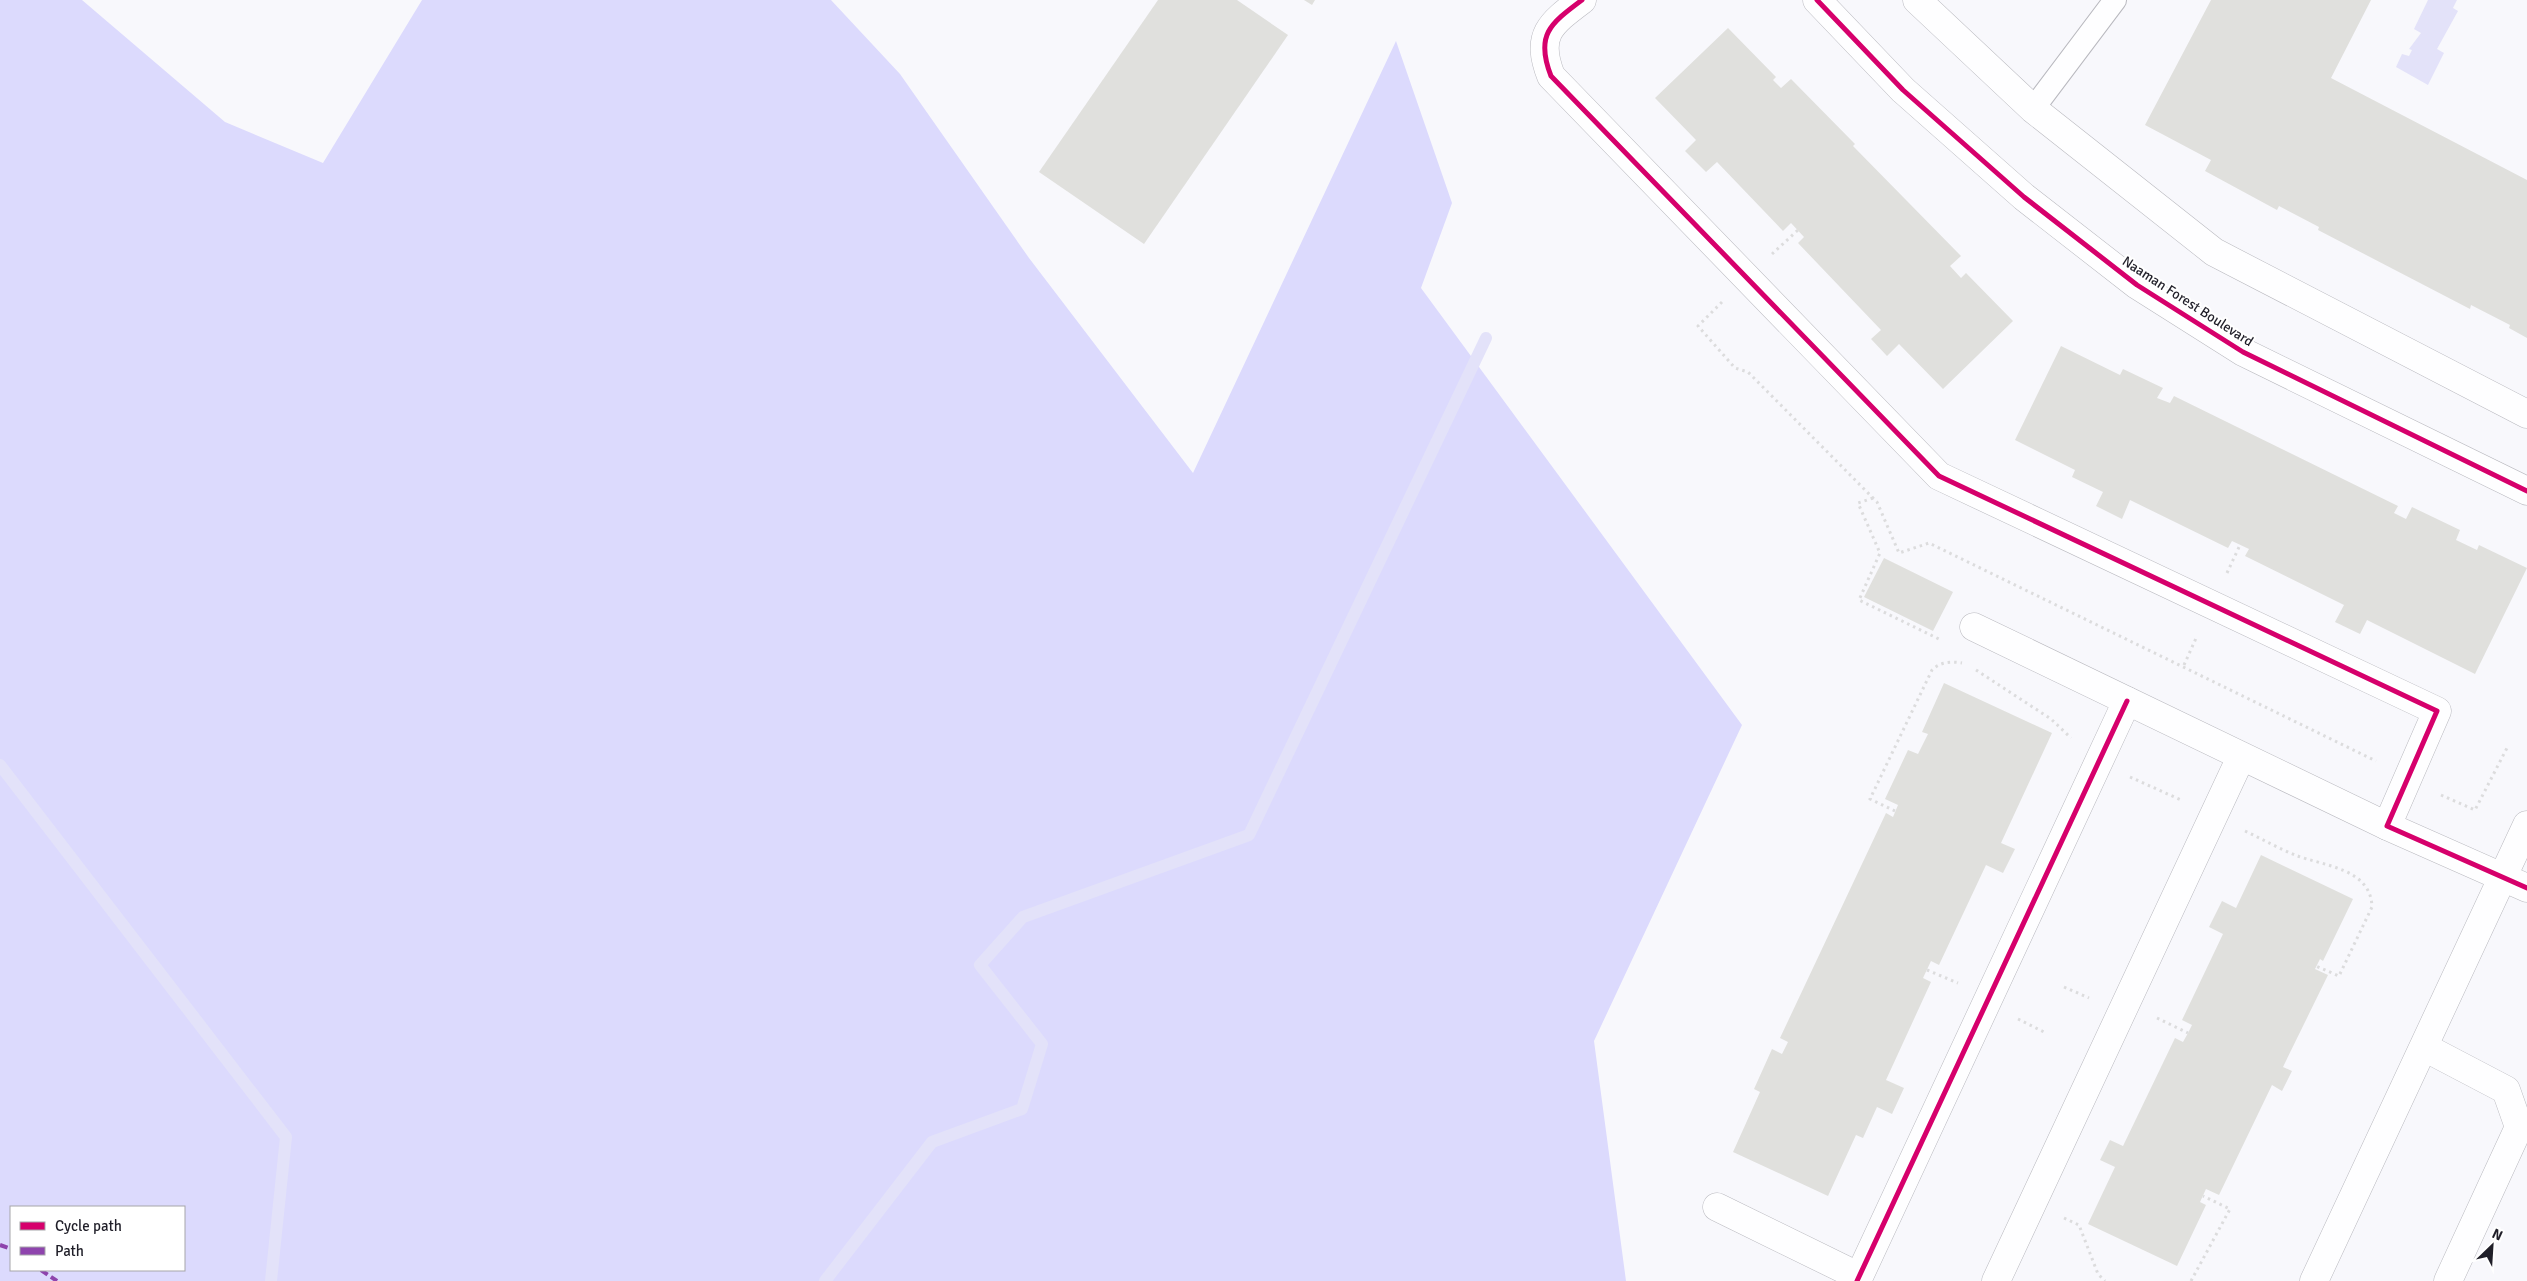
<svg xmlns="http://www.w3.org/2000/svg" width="2527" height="1281" font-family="Signika,sans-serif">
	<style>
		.green { fill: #dcdafd; fill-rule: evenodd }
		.water { fill: #e3e2f9 }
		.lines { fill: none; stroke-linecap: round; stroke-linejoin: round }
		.stream { stroke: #e3e2f9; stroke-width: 12 }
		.building { fill: #e0e0dd }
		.lane-casing { stroke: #b9b9bf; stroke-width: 24 }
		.street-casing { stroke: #b9b9bf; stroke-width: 29 }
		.secondary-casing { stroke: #b9b9bf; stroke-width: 29 }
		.path { stroke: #dcdcdd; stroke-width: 3; stroke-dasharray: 2.5 4; stroke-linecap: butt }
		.lane { stroke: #fefeff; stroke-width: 22 }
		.street { stroke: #fefeff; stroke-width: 28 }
		.secondary { stroke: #fefeff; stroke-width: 28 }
		.quiet { stroke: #8e44ad; stroke-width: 4; stroke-dasharray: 8 4; stroke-linecap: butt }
		.cycleway-casing { stroke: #fff; stroke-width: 8 }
		.cycleway { stroke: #d6006c; stroke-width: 5 }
		.labels { text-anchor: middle; stroke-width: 4; stroke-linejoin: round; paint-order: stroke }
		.street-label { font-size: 14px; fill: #201f29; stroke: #fff }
	</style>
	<rect width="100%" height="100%" fill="#f8f8fc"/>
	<!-- green -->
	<path class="green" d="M0 0H82L225 122 323 163 422 0H831L900 74 1029 258 1193 473 1396 41 1452 203 1421 288 1742 725 1594 1041 1626 1281H0ZM184 1207V1270H11V1207Z"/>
	<!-- water -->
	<polygon class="water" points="2428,0 2457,0 2453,8 2458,11 2437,49 2444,53 2428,85 2396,67 2402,54 2409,56 2412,50 2409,49 2421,33 2414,29"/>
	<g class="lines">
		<!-- stream -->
		<g class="stream">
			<polyline points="0,765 286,1137 271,1281"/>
			<polyline points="825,1281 932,1142 1022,1109 1042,1044 980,965 1023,917 1249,835 1486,338"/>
		</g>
	</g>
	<!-- building -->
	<g class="building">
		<polygon points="1158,0 1237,0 1288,35 1144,244 1039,172"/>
		<polygon points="1304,0 1315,0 1312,5"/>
		<polygon points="2211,0 2371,0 2331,78 2527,180 2527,338 2509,328 2510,325 2471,305 2470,309 2318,230 2319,227 2279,206 2277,210 2205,171 2211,160 2145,125"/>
		<polygon points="1728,28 1776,77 1773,80 1781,88 1791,79 1855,144 1853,146 1961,256 1950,266 1961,278 1966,273 2013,321 1943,389 1899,344 1887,356 1871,339 1881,330 1798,243 1804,237 1791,223 1783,231 1717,162 1706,172 1685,151 1696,140 1655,98"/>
		<polygon points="2061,346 2120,375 2123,369 2163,388 2157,398 2170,403 2174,396 2398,506 2394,513 2406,519 2412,507 2460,530 2456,540 2477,550 2479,545 2527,568 2475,674 2367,620 2360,634 2335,622 2344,605 2245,556 2249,549 2232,541 2228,548 2130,500 2122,519 2096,506 2103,492 2072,477 2075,470 2015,440"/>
		<polygon points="1884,558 1953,592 1933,631 1864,597"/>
		<polygon points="1944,683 2052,733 2001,843 2015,849 2003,873 1986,865 1939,965 1931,961 1923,978 1931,982 1886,1080 1904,1088 1892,1114 1877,1107 1863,1138 1856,1135 1828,1196 1733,1152 1760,1092 1754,1089 1772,1049 1782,1054 1788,1042 1780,1038 1886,813 1893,817 1898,805 1885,799 1908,750 1918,754 1928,734 1922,732"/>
		<polygon points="2261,855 2353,899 2323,961 2320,959 2315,969 2328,975 2283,1067 2292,1071 2282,1091 2272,1085 2219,1195 2206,1189 2200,1202 2206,1205 2177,1266 2088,1224 2115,1167 2100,1160 2110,1140 2123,1146 2175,1038 2183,1042 2188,1033 2192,1025 2182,1020 2223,934 2209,927 2222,901 2236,908"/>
	</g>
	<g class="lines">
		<defs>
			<polyline id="lane" points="2033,109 2115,0"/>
			<g id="street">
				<path d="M1582 0C1550 24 1535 35 1551 76L1939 476 2437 711 2387 826 2527 888"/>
				<polyline points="1974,627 2387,826"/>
				<polyline points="2424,1047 2506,1090 2519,1127 2448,1281"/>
				<polyline points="1717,1207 1858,1276"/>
				<polyline points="1857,1281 2127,701"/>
				<polyline points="1996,1281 2241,757"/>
				<polyline points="2314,1281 2527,825"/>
			</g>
			<g id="secondary">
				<polyline points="1817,0 1903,90 2024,197 2137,285 2243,352 2527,491"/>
				<polyline points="1917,0 2033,109 2214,252 2527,414"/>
			</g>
		</defs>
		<!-- lane casing -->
		<use href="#lane" class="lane-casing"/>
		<!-- street casing -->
		<use href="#street" class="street-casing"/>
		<!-- secondary casing -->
		<use href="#secondary" class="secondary-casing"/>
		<!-- path -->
		<g class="path">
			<polyline points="1772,254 1798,230"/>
			<polyline points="1722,302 1698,326 1735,368 1748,372 1877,502 1899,553 1929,543 2376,761"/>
			<polyline points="1873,498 1858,503 1880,553 1859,600 1941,640"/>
			<polyline points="2227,573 2240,545"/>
			<polyline points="2184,665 2197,636"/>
			<polyline points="1976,670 2051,719 2071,738"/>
			<polyline points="2130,777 2181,800"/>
			<polyline points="2441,795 2475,810 2508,746"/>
			<path d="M1895 811 1870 799 1932 670C1940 662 1951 661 1962 663"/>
			<path d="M2245 831C2262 839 2278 848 2295 855 2323 866 2371 868 2372 907L2339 976 2316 966"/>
			<polyline points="1927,970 1958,983"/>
			<polyline points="2064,987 2089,998"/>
			<polyline points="2157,1018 2188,1033"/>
			<polyline points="2018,1019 2044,1032"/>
			<polyline points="2064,1218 2079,1225 2098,1274 2105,1281"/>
			<polyline points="2191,1281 2230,1209 2203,1196"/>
		</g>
		<!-- lane -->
		<use href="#lane" class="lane"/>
		<!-- street -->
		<use href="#street" class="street"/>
		<!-- secondary -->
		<use href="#secondary" class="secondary"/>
		<!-- quiet -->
		<g class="quiet">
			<polyline points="0,1245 11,1249"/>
			<polyline points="41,1270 57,1281"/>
		</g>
		<defs>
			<g id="cycleway">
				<path d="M1582 0C1550 24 1535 35 1551 76L1939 476 2437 711 2387 826 2527 888"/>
				<polyline points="1817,0 1903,90 2024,197 2137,285 2243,352 2527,491"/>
				<polyline points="1857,1281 2127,701"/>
			</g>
		</defs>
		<!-- cycleway casing -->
		<use href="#cycleway" class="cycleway-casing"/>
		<!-- cycleway -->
		<use href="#cycleway" class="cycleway"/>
	</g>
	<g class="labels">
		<!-- street labels -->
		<g class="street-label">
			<text transform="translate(2188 301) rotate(33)" y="5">Naaman Forest Boulevard</text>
		</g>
	</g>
	<!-- legend -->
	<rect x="10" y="1206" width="175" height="65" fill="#ffffff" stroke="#a6a5a9"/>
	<rect x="20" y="1222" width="25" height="8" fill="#d6006c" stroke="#a6a5a9"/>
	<text x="55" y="1231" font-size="15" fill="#201f29">Cycle path</text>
	<rect x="20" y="1247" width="25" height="8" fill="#8e44ad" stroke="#a6a5a9"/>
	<text x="55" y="1256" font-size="15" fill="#201f29">Path</text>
	<!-- north arrow -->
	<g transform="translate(2492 1246) rotate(25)" stroke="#ffffff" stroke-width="4" paint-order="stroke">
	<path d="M0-4L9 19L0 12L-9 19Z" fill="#201f29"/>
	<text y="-8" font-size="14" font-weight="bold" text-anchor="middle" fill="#201f29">N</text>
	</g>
</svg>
